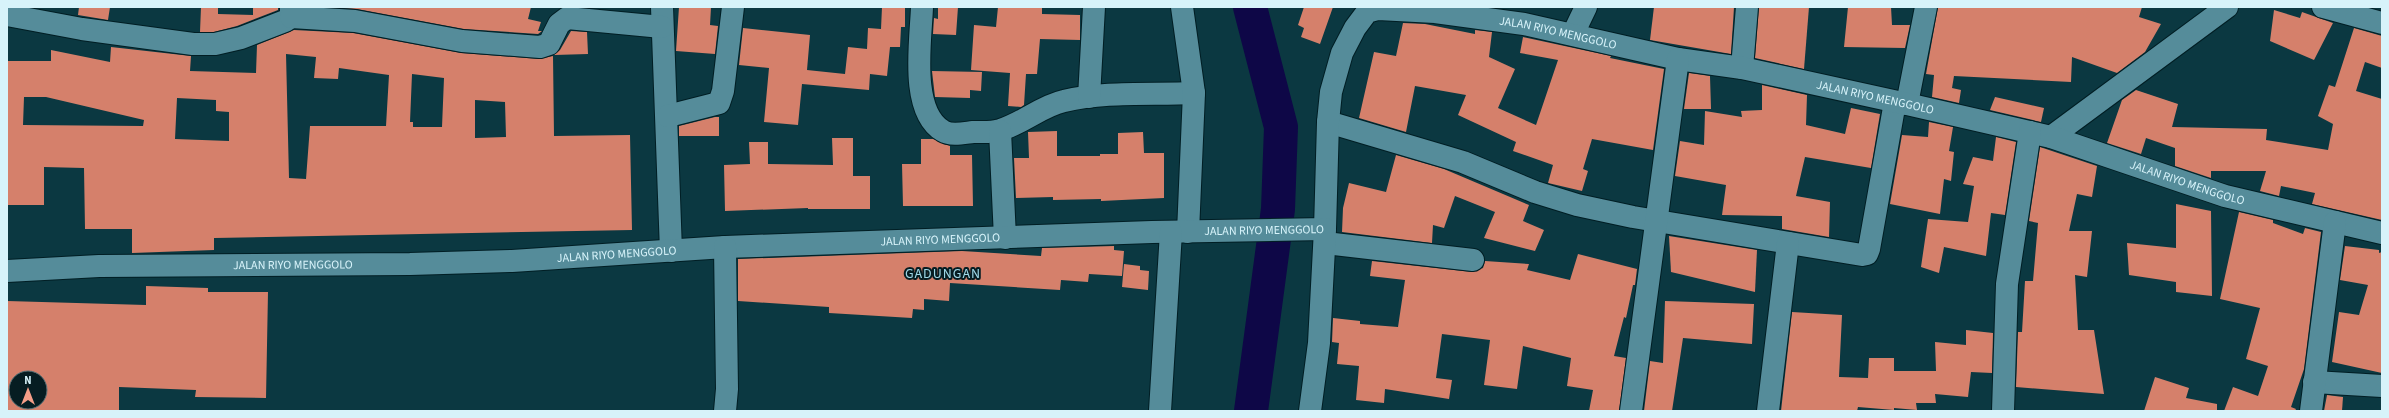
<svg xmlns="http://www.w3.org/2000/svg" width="2389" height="418" font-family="'Source Sans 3',sans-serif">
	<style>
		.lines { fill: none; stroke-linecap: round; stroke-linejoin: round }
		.river { stroke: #0e0747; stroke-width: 34 }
		.building { fill: #d5806b; fill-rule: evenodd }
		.minor-casing { stroke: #011e24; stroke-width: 24 }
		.minor { stroke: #558c9a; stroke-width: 22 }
		.labels { text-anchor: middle; stroke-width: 4; stroke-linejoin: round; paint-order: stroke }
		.street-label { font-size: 12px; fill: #d7f3fa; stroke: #061d22 }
		.quarter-label { font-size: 14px; letter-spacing: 1px; fill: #9fd8e7; stroke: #061d22 }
	</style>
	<rect width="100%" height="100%" fill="#0b3841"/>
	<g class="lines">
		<!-- river -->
		<polyline class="river" points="1250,7 1281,127 1278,209 1251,411"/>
	</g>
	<!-- building -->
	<g class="building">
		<polygon points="79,7 110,7 108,20 78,15"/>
		<polygon points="201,7 218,7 218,14 253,15 253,7 278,7 278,10 237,26 214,32 200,32"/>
		<polygon points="331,7 531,7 528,19 541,22 538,31 542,31 538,34 464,29 357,9"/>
		<polygon points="679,7 711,7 710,25 718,26 715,54 676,51"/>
		<polygon points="882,7 905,7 905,27 901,27 900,47 890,47 887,76 870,74 869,90 802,84 798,125 764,122 769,68 739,65 743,28 810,35 807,70 845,74 848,47 867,49 868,28 881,29"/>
		<polygon points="938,7 958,7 956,35 933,34 934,18 938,19"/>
		<polygon points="998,7 1042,7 1042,14 1080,15 1080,40 1040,39 1037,74 1026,74 1024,105 1021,107 1008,106 1010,73 971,70 974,25 996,27"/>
		<polygon points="1304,7 1333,7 1320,44 1301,37 1304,28 1298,25"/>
		<polygon points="1654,7 1734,7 1731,54 1650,40"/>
		<polygon points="1759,7 1809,7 1804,69 1755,58"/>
		<polygon points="1848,7 1891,7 1892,25 1910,25 1905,48 1844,47"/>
		<polygon points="1938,7 2142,7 2139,17 2161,24 2145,52 2117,73 2072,57 2071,82 1954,76 1952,88 1961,90 1959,103 1932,97 1934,75 1926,74"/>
		<polygon points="2274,10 2300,18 2302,12 2333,23 2314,60 2270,41"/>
		<polygon points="1403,23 1425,24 1475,34 1475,30 1492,32 1489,57 1515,69 1498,108 1536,125 1558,60 1520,53 1523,37 1611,56 1610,58 1664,69 1653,150 1592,139 1583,169 1588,171 1582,191 1548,183 1553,165 1513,151 1516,142 1458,115 1466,95 1415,86 1406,132 1359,118 1374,52 1396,56"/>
		<polygon points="2354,28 2382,36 2382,68 2365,62 2356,91 2382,99 2382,220 2312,204 2315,193 2281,186 2279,196 2260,191 2266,171 2211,171 2211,178 2175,166 2175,148 2146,138 2141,154 2107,143 2122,100 2136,90 2178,104 2172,127 2267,129 2266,140 2328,150 2333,124 2318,116 2329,85 2335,87"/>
		<path d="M294 30 353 33 461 53 539 59 553 56 554 136 630 135 632 230 214 238V250L132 253V229H85L84 168 44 167V205H7V61H51V50L110 62 111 47 191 56 190 71 256 73 257 45ZM286 54 316 57 314 78 338 79 339 68 389 75 386 126H310L306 179 289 178ZM412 74 444 78 442 127H413V122H410ZM24 97H46L144 120 143 126 23 125ZM177 98 216 100V111L229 112V141L175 139ZM475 100 505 102 506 137 475 138Z"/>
		<polygon points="571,31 587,32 588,54 554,55 560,50"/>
		<polygon points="932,71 982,72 981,91 970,90 970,98 935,97"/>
		<polygon points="1689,73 1710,76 1711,109 1684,109"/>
		<polygon points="1762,85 1807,95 1806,125 1845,134 1851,108 1880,114 1871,168 1805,157 1796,196 1830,202 1829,237 1782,229 1782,216 1722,215 1726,185 1675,176 1680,141 1704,145 1705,111 1742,117 1741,111 1762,110"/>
		<polygon points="1995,97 2044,108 2041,122 1990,110"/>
		<polygon points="715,117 719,117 719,136 679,136 679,126"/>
		<polygon points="1929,122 1953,127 1949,151 1954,152 1951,181 1944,179 1940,214 1890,204 1902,135 1928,137"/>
		<polygon points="1057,131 1057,156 1100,156 1100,154 1118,154 1118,133 1143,132 1144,153 1164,153 1164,198 1101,201 1101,199 1053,200 1053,197 1016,198 1014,158 1029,158 1028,132"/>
		<polygon points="1996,137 2016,142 2005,215 1991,213 1986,256 1944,247 1939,273 1921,267 1928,219 1968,222 1974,186 1963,184 1973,157 1993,161"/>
		<polygon points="832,138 853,138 853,176 870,176 870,209 808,209 808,208 725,211 724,165 750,164 749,142 768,142 768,164 833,165"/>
		<polygon points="921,139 933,139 950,146 950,155 972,155 973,206 903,206 902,164 921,164"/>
		<polygon points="2040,147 2097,166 2092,197 2077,194 2069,231 2092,231 2087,277 2075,275 2078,330 2094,330 2104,394 2016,387 2018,332 2022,332 2025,281 2033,281 2038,223 2029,221"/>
		<polygon points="1396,155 1444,169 1529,205 1523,221 1544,230 1535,251 1484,238 1495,212 1455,196 1444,228 1433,225 1432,243 1342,232 1343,208 1349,183 1386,192"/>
		<polygon points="2176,204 2211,211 2212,296 2176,292 2176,282 2129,275 2127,243 2176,248"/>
		<polygon points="2239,212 2273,220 2273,223 2303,234 2305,228 2321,232 2304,369 2291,407 2296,409 2295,411 2224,411 2233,387 2258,396 2268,366 2246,359 2260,308 2220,299"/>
		<polygon points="1669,236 1757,250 1755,292 1671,272"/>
		<polygon points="1114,246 1114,250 1124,251 1122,276 1089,274 1088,282 1061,280 1060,290 950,283 949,301 924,299 924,310 913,309 912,318 829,313 829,307 738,301 738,259 962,251 1041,256 1042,248"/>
		<polygon points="2345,246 2379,250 2379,253 2382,252 2382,373 2332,362 2339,312 2359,315 2368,285 2340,280"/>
		<polygon points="1578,254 1637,269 1635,285 1633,285 1626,318 1624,317 1614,356 1626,358 1619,411 1589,411 1593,390 1567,386 1571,358 1523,346 1517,389 1484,385 1490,340 1442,334 1436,378 1452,380 1449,399 1385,389 1384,403 1356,400 1359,366 1337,364 1339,343 1332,342 1333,318 1360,321 1360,324 1398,327 1405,280 1370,276 1372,261 1472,272 1483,268 1485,261 1529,264 1527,270 1570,280"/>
		<polygon points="1124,264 1140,266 1140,270 1149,271 1148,290 1122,287"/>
		<path d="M146 286 208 288V292H268L266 398 195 397 196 390 119 387V411H7V301L146 305ZM16 378H40V402H16Z"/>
		<polygon points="1665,301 1754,304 1752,344 1683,338 1672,411 1644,411 1650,361 1663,363"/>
		<polygon points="1792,312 1842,315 1839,377 1868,378 1869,358 1894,358 1894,371 1936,371 1935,342 1966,345 1966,330 1993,333 1992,373 1971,372 1968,397 1935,394 1936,403 1916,403 1917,410 1894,408 1894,410 1858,407 1857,411 1781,411"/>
		<polygon points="2155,377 2189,388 2186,398 2217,404 2217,411 2144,411"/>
		<polygon points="2327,395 2343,397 2342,411 2324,411"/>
	</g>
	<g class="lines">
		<defs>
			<g id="minor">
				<polyline points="662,7 671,251"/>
				<path d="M922 7C921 39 909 111 943 131 951 136 964 133 973 132 981 132 992 133 1000 130 1022 124 1041 106 1064 101 1105 91 1152 95 1194 93"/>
				<polyline points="1182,7 1194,93 1188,232"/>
				<polyline points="2323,7 2382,23"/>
				<polyline points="7,15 82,29 193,44 215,44 241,38 285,21 291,17 291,7"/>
				<polyline points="291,17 355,21 462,41 540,47 549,44 559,24 567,18 662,27"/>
				<polyline points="1573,34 1586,7"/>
				<polyline points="1742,68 1747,7"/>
				<polyline points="1089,97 1094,7"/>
				<polyline points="1907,104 1926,7"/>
				<polyline points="668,116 719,103 723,91 733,7"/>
				<polyline points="1328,122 1463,162 1535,192 1577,205 1633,217 1862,255 1867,254 1869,249 1895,102"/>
				<polyline points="1000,131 1005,238"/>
				<polyline points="2051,137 2227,7"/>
				<polyline points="1325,243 1473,260"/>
				<path id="s1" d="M7 271 99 266 410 264 512 261 725 247 1152 232 1325 229 1328 122 1331 92 1342 53 1355 28 1367 12 1378 9 1435 12 1524 24 1678 59 1742 68 1907 104 2051 137 2225 196 2382 233"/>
				<polyline points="2314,382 2382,386"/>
				<polyline points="725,411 727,389 725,247"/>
				<polyline points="1160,411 1171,232"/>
				<polyline points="1310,411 1319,343 1325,229"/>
				<polyline points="1631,411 1678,59"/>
				<polyline points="1768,411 1788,243"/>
				<polyline points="2003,411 2007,284 2030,132"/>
				<polyline points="2311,411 2335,222"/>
			</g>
		</defs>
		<!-- minor casing -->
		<use href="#minor" class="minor-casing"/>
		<!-- minor -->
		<use href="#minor" class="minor"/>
	</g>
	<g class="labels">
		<!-- street labels -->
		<g class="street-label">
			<text dy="4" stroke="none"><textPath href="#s1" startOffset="1738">JALAN RIYO MENGGOLO</textPath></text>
			<text dy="4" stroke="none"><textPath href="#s1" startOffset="2062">JALAN RIYO MENGGOLO</textPath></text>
			<text dy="4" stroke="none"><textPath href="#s1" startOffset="2386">JALAN RIYO MENGGOLO</textPath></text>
			<text dy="4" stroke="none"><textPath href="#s1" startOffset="1258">JALAN RIYO MENGGOLO</textPath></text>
			<text dy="4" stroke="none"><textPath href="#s1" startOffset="934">JALAN RIYO MENGGOLO</textPath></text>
			<text dy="4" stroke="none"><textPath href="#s1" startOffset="610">JALAN RIYO MENGGOLO</textPath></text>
			<text dy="4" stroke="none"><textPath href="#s1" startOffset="286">JALAN RIYO MENGGOLO</textPath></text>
		</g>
		<!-- quarter labels -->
		<g class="quarter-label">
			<text x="943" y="278">GADUNGAN</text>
		</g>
	</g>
	<!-- border -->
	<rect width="2389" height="418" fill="none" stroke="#d7f3fa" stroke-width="16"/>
	<!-- north arrow -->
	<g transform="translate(28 390)"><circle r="19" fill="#061d22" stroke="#5a7378"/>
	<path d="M0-3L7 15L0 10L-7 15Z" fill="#f49e88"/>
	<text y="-6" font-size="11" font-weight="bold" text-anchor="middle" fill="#d7f3fa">N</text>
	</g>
</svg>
